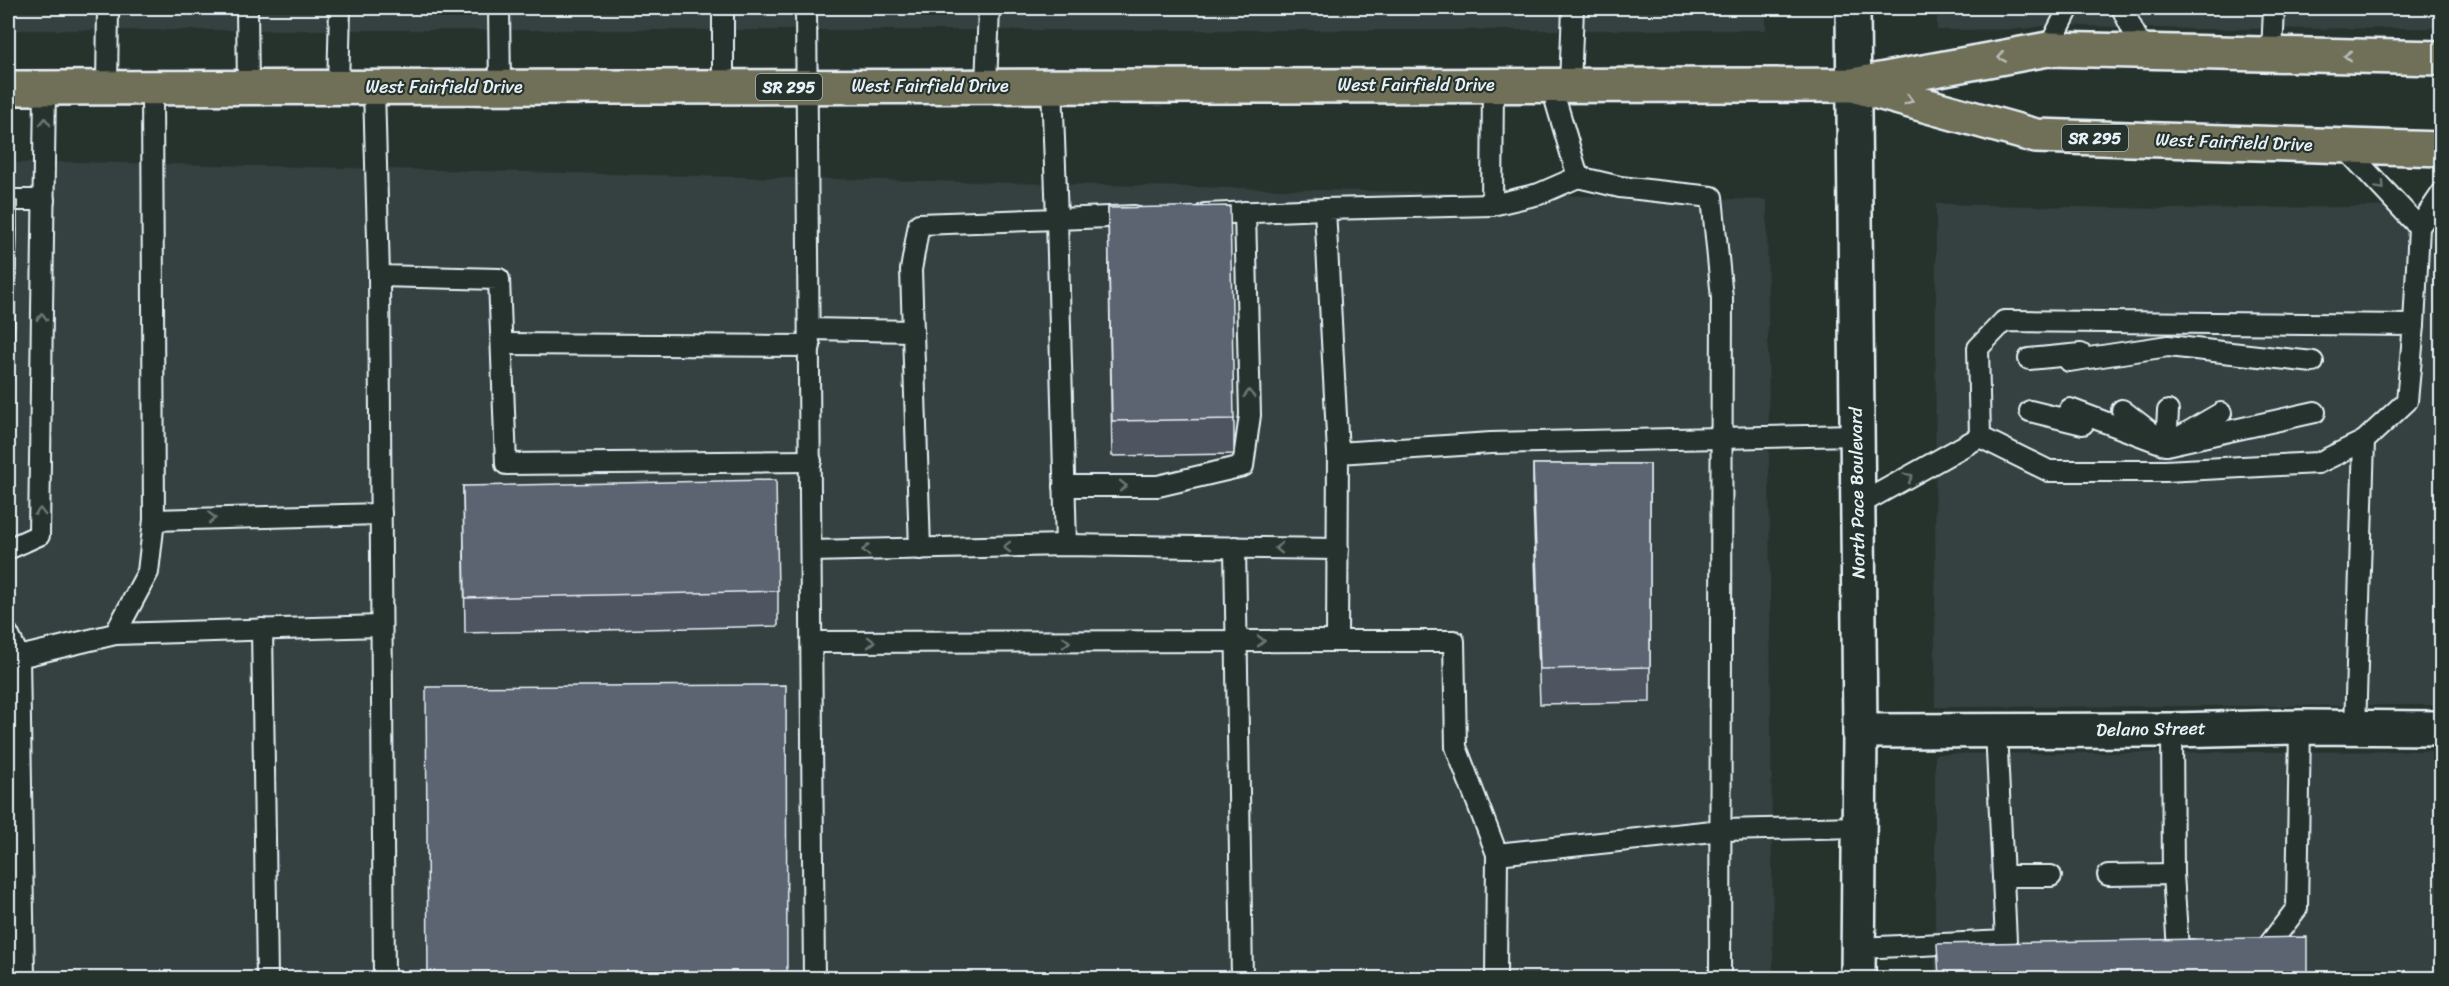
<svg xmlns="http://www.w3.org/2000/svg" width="2449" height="986" font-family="Sriracha,sans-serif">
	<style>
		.built { fill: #364141 }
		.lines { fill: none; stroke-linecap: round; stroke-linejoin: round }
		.service-casing { stroke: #e8f1f8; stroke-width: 24 }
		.minor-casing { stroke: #e8f1f8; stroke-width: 38 }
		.secondary-casing { stroke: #e8f1f8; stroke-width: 38 }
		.primary-casing { stroke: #e8f1f8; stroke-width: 38 }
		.service { stroke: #26332d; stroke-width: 20 }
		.minor { stroke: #26332d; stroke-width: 33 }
		.secondary { stroke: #26332d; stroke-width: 33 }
		.primary { stroke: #706f59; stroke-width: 33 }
		.wall { fill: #4f5561; stroke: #e8f1f8; stroke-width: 1.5 }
		.shaded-wall { fill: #40454f; stroke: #e8f1f8; stroke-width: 1.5 }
		.building { fill: #5c6371; stroke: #e8f1f8; stroke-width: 1.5 }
		.oneway { stroke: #b8bdb8 }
		.oneway2 { stroke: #6a7674 }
		.labels { text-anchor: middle; stroke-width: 4.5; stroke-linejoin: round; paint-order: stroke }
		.shield { fill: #26332d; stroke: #aeb8bb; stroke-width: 1.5 }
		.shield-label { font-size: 16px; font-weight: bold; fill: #e8f1f8 }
		.street-label { font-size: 18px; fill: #e8f1f8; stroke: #26332d }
	</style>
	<rect width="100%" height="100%" fill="#26332d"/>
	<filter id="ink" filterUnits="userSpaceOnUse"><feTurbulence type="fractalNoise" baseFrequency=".0167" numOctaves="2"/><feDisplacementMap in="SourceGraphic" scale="12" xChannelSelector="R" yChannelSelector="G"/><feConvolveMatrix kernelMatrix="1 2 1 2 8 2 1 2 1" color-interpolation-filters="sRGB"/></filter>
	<g filter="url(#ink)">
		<!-- built -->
		<g class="built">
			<rect x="8" y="8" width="1758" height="22"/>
			<polygon points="1937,8 2441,8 2442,28 2193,29 2048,25 2024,29 1937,30"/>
			<polygon points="75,162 1767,200 1773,978 8,978 8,163"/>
			<polygon points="1936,204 2167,209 2441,206 2441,705 1935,707"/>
			<polygon points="2441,751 2441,978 1935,978 1935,754"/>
		</g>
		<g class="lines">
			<defs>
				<g id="service">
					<polyline points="247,8 248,87"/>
					<polyline points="499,8 500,87"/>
					<polyline points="723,8 723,87"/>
					<polyline points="806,8 814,978"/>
					<polyline points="2122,8 2143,51"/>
					<polyline points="2048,49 2069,8"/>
					<polyline points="2272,54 2274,8"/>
					<polyline points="1551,85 1578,177 1620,187 1712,197 1722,298 1720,978"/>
					<polyline points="1570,85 1573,8"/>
					<polyline points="986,86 989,8"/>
					<polyline points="107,88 108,8"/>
					<polyline points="338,88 340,8"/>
					<polyline points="374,88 379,276 499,279 506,464 811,461"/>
					<polyline points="2343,146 2419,227"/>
					<polyline points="8,200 44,200"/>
					<polyline points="1492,205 1493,85"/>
					<polyline points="1205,214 1325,209"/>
					<polyline points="379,276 384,978"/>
					<polyline points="2414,325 2419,227 2442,193"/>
					<polyline points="810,329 913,331"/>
					<polyline points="502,344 810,346"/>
					<polyline points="2029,359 2081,354"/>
					<polyline points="2069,361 2168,346 2313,362"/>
					<polyline points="2070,409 2166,445 2315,412"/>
					<polyline points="2122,410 2153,434"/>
					<polyline points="2030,411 2083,424"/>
					<polyline points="2168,411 2166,445 2221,413"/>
					<polyline points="1980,437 1978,348 2004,321 2414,325 2407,401 2364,441 2355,729"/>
					<polyline points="1980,437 2049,471 2165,471 2318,463 2364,441"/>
					<polyline points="1338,453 1325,209 1492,205 1539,194 1578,177"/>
					<polyline points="1064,486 1158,486 1243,466 1250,415 1245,212"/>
					<polyline points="1858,505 1980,437"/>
					<polyline points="154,520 381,514"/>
					<polyline points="1066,545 1057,219 1134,216"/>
					<polyline points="1235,547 1242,978"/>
					<polyline points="8,549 39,535 45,88"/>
					<polyline points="920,549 911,270 919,224 1057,219 1052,86"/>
					<polyline points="812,551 1066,545 1338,549"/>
					<polyline points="262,629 267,978"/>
					<polyline points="8,634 19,657 24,978"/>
					<polyline points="115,634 381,626"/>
					<polyline points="812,642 1337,641"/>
					<polyline points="19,657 115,634 148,572 154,520 152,88"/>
					<polyline points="2172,730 2173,874 2178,950 2192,950"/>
					<polyline points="1497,854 1722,830 1859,827"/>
					<polyline points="2108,875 2173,874"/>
					<polyline points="2003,876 2051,876"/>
					<polyline points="1858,948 2006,941 1996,730"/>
					<polyline points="2254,950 2265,950 2297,908 2300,727"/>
					<polyline points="1496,978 1497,854 1456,747 1454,641 1337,641 1338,453 1491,443 1856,435"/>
				</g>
				<polyline id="minor" points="1860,731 2172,730 2300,727 2442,728"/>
				<polyline id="secondary" points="1853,8 1860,731 1858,978"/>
				<g id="primary">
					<polyline points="1860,87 2036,136 2442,149"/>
					<polyline points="8,88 1853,85 2048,49 2442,58"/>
				</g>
			</defs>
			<!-- service casing -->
			<use href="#service" class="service-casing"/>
			<!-- minor casing -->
			<use href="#minor" class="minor-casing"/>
			<!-- secondary casing -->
			<use href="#secondary" class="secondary-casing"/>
			<!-- primary casing -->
			<use href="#primary" class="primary-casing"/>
			<!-- service -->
			<use href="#service" class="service"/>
			<!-- minor -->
			<use href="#minor" class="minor"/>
			<!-- secondary -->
			<use href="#secondary" class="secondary"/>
			<!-- primary -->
			<use href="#primary" class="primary"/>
		</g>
		<!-- wall -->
		<g class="wall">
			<polygon points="8,201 17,229 13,381 8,381"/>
			<polygon points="1108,208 1234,419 1234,454 1112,456"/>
			<polygon points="1533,464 1650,464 1650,702 1540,704 1533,499"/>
			<polygon points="463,486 778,591 778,626 465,633"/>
		</g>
		<!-- shaded-wall -->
		<polygon class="shaded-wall" points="17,201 17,229 13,381 13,353"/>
		<!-- building -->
		<g class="building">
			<polygon points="8,201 17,201 13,353 8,352"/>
			<polygon points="1230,206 1234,419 1112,421 1108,208"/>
			<polygon points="1533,464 1650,464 1650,667 1540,669"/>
			<polygon points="776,480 778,591 465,598 463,486"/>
			<polygon points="786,685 787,978 428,978 426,687"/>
			<polygon points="2307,937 2307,978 1939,978 1937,944"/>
		</g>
		<!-- one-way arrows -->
		<defs><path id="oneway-chevron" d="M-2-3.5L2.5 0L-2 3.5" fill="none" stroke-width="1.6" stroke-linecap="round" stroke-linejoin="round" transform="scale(1.5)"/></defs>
		<g class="oneway">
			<use href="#oneway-chevron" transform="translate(2348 56) rotate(-179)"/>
			<use href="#oneway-chevron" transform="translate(2002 57) rotate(169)"/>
			<use href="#oneway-chevron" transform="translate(1909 100) rotate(16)"/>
		</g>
		<g class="oneway2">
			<use href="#oneway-chevron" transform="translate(45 122) rotate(-89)"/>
			<use href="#oneway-chevron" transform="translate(2381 186) rotate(47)"/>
			<use href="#oneway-chevron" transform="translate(42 317) rotate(-89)"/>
			<use href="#oneway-chevron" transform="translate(1249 394) rotate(-91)"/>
			<use href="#oneway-chevron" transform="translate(1909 477) rotate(-29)"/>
			<use href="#oneway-chevron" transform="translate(1123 486)"/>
			<use href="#oneway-chevron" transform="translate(40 512) rotate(-89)"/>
			<use href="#oneway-chevron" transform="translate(212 518) rotate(-1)"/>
			<use href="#oneway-chevron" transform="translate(1007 547) rotate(179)"/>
			<use href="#oneway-chevron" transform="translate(1279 548) rotate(-179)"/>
			<use href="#oneway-chevron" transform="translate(866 550) rotate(179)"/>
			<use href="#oneway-chevron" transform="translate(1261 641)"/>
			<use href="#oneway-chevron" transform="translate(871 642)"/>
			<use href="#oneway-chevron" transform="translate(1066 642)"/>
		</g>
	</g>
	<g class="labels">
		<!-- shield labels -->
		<g class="shield">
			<rect x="756" y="74" width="66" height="26" rx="4.5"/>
			<rect x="2062" y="125" width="66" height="26" rx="4.5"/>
		</g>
		<g class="shield-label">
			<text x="789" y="93">SR 295</text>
			<text x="2095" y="144">SR 295</text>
		</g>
		<!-- street labels -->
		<g class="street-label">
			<text x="1416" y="91">West Fairfield Drive</text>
			<text x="930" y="92">West Fairfield Drive</text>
			<text x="444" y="93">West Fairfield Drive</text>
			<text transform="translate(2234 142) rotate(2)" y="6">West Fairfield Drive</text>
			<text transform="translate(1857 493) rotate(-91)" y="6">North Pace Boulevard</text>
			<text transform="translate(2151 729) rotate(-1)" y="6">Delano Street</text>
		</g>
	</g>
	<!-- margin -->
	<rect width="2449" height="986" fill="none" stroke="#26332d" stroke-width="30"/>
	<rect x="15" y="15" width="2419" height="956" fill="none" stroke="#e8f1f8" stroke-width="2" filter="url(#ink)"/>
</svg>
